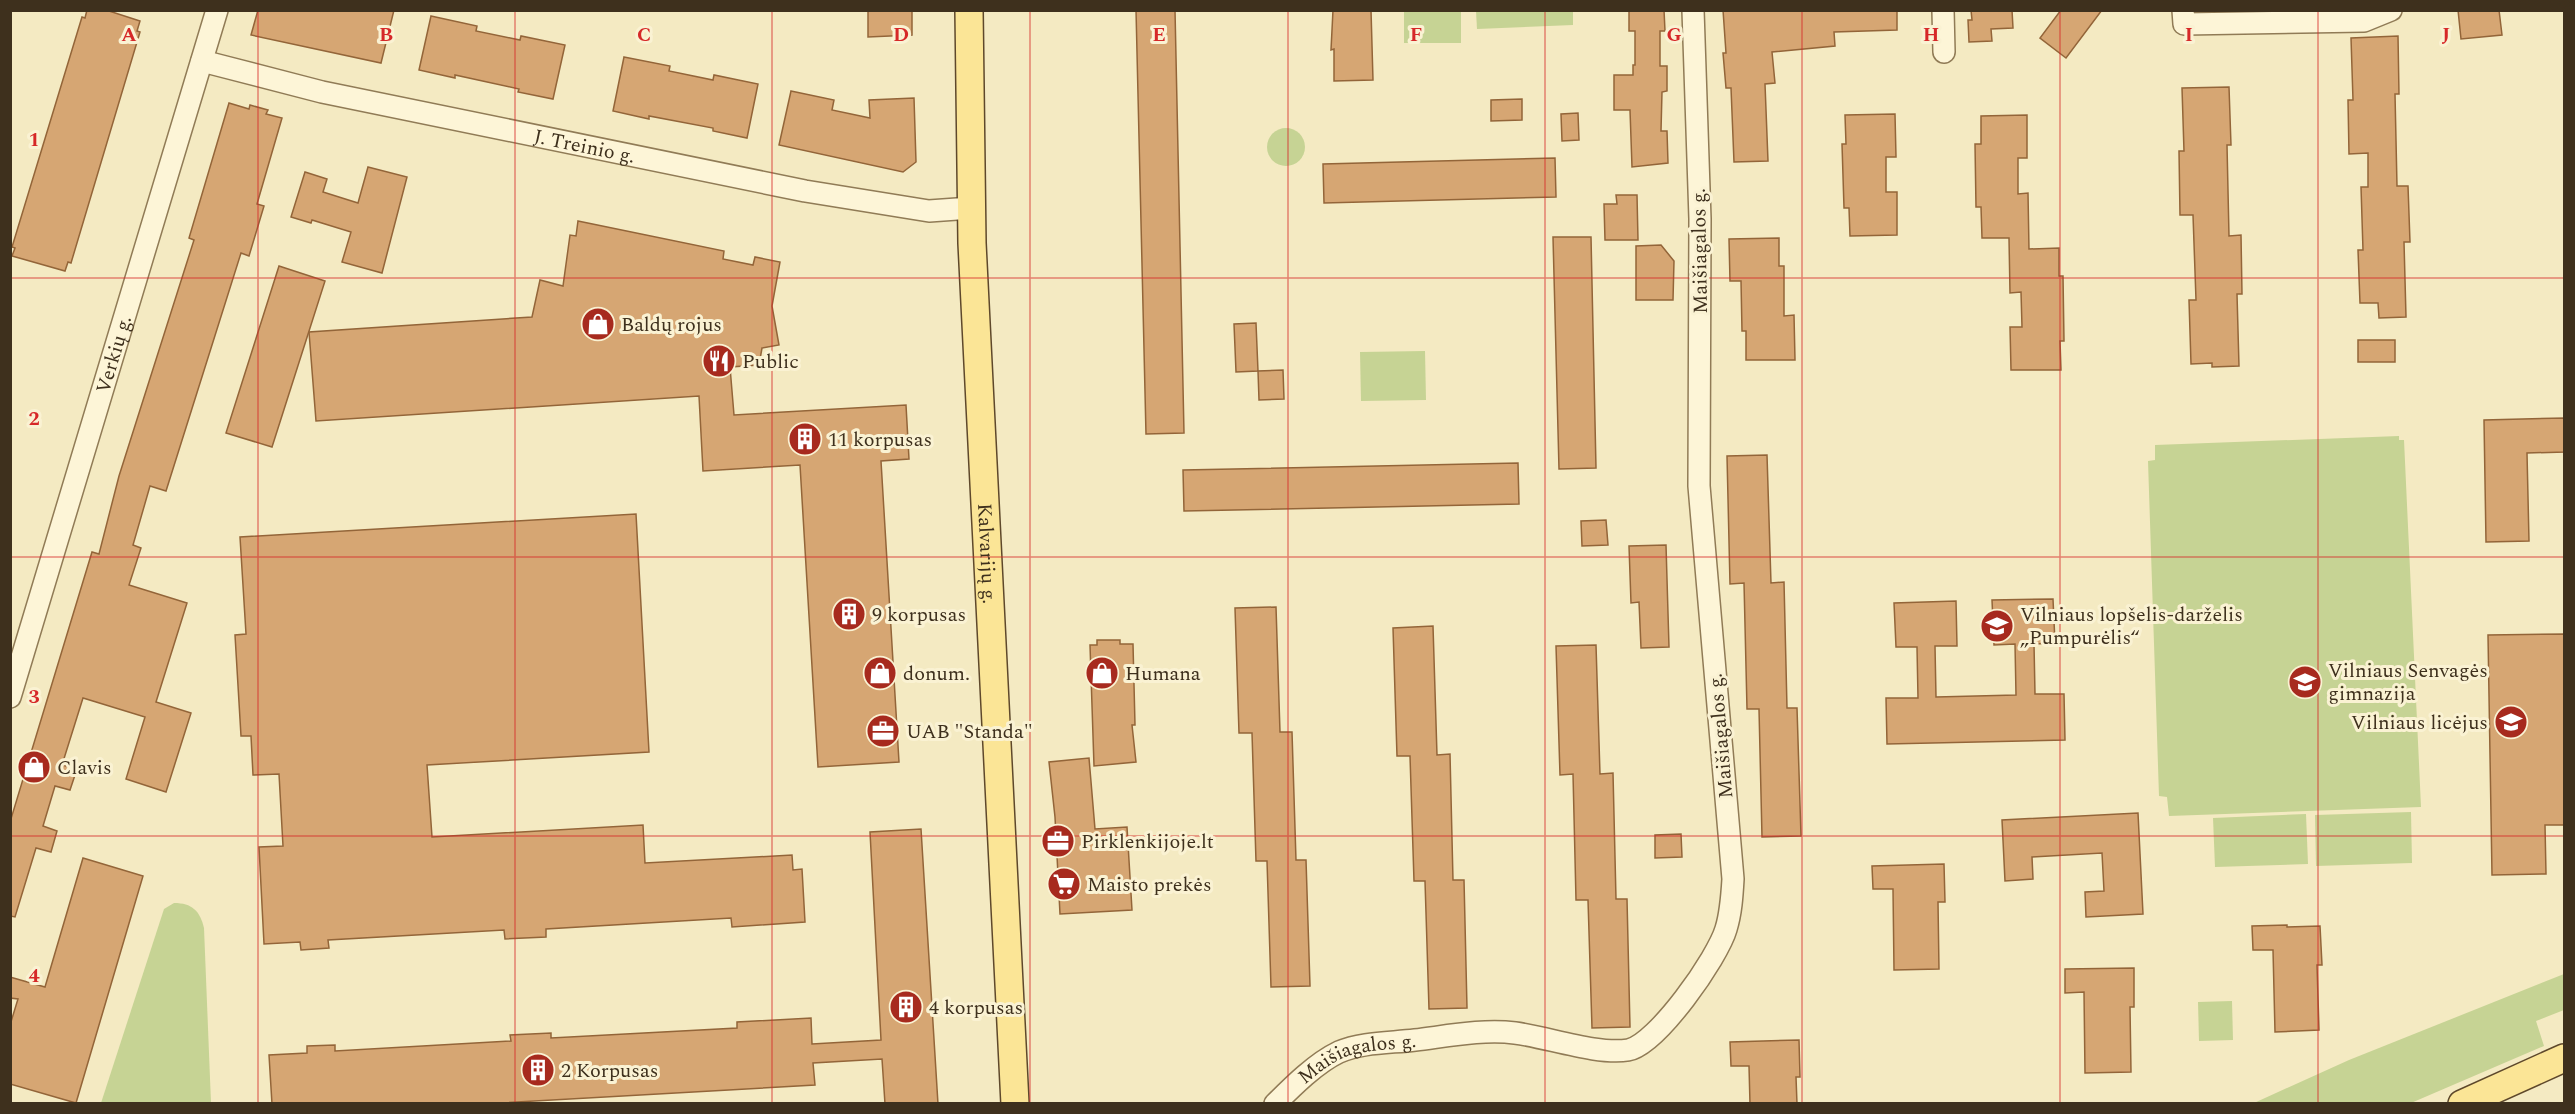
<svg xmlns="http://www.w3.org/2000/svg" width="2575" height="1114" font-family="Spectral,serif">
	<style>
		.green { fill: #c6d394 }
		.building { fill: #d6a673; stroke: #936539; stroke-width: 1.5 }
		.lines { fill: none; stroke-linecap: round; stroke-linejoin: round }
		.minor-casing { stroke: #907b56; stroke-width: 24 }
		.major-casing { stroke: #5e482b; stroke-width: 30 }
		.minor { stroke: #fdf5d7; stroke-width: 21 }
		.major { stroke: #fbe596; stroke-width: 27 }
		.grid { fill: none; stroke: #d62828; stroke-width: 1.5; stroke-opacity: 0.55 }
		.labels { text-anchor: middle; stroke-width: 6; stroke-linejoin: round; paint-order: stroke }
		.street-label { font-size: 20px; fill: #3e301d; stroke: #faf2d3 }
		.poi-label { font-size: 20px; fill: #3e301d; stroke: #faf2d3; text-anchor: start }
		.grid-label { font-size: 20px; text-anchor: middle; font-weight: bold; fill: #d62828; stroke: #faf2d3; stroke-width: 6; stroke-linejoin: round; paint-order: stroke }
	</style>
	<rect width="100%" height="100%" fill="#f4eac2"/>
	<!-- green -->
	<g class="green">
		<rect x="1404" y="11" width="57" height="32"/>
		<polygon points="1476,11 1573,11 1573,25 1477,29"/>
		<circle cx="1286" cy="147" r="19"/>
		<polygon points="1425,351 1426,400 1361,401 1360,352"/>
		<polygon points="2399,436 2399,440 2404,440 2421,807 2169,816 2167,797 2159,796 2148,461 2155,460 2155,445"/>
		<polygon points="2411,812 2412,863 2316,866 2315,815"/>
		<polygon points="2306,814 2308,864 2215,867 2213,818"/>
		<path d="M174 903C192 903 200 911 204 928L211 1103H101L164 909Z"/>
		<polygon points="2564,974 2564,1010 2536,1021 2544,1046 2411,1103 2254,1103 2349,1060"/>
		<polygon points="2232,1001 2233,1040 2199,1041 2198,1002"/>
	</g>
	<!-- building -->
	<g class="building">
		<polygon points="87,10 106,10 140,21 137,31 140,32 71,263 68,262 65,271 12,256 15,248 12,247 82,17 85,18"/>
		<polygon points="258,10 394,10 381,63 251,35"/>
		<polygon points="868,10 912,10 912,35 868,37"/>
		<polygon points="1136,10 1175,10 1184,433 1146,434"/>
		<polygon points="1333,10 1371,10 1373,80 1334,81 1334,49 1331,50"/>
		<polygon points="1629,10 1664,10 1665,31 1660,31 1660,66 1667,66 1667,91 1662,92 1661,131 1667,131 1668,163 1632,167 1630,110 1614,110 1614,75 1633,75 1633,65 1635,65 1635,31 1629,31"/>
		<polygon points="1723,10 1897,10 1897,30 1834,32 1835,46 1772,52 1775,83 1765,84 1768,161 1734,162 1731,88 1726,88 1723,53 1726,53"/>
		<polygon points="1971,10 2012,10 2013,28 1991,29 1992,41 1969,42 1968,20 1972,20"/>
		<polygon points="2061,10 2102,10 2066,58 2040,38"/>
		<polygon points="2458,10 2499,10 2502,35 2461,39"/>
		<polygon points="431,16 477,26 476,31 520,40 521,36 565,45 553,99 518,92 519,89 455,75 455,78 419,70"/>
		<polygon points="2398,36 2399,94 2395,94 2397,186 2408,186 2410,242 2404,242 2406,317 2379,318 2378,303 2360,303 2358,250 2363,250 2361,187 2368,187 2368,153 2349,154 2348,100 2353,100 2351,38"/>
		<polygon points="624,57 670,66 669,71 713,80 714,75 758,84 747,138 713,131 713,128 649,116 649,119 613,111"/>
		<polygon points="2229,87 2231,145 2227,145 2229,236 2241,235 2242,294 2237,294 2239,366 2212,367 2212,363 2191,364 2189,300 2196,300 2193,215 2180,215 2179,151 2184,151 2182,88"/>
		<polygon points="791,91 834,100 832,110 870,118 869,100 914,98 916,162 903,172 779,145"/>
		<polygon points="1522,99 1522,120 1491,121 1491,100"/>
		<polygon points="229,103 249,109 250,105 268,110 266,114 282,118 257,204 264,206 249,256 241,253 166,491 150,486 133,545 141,548 129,585 187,603 156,702 191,713 166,792 126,779 145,717 83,698 62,765 77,769 70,790 55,786 43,826 57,831 51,852 36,848 15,917 10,916 10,822 92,552 99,554 119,476 194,240 189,238"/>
		<polygon points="1578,113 1579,140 1562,141 1561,114"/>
		<polygon points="1895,114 1896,157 1886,157 1886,192 1897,192 1897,235 1850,236 1849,208 1844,208 1842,144 1846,144 1845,115"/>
		<polygon points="2027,115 2027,158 2018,158 2018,194 2028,193 2029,249 2059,248 2059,276 2063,276 2064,341 2060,341 2061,370 2011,370 2010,327 2022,327 2021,292 2010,293 2009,238 1982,238 1981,207 1976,207 1975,144 1981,144 1981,116"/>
		<polygon points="1555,158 1556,197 1324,203 1323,164"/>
		<polygon points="368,167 407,177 382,273 342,262 351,232 312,220 311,223 291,217 305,172 327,179 323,192 358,203"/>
		<polygon points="1616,195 1637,195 1638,240 1605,240 1604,204 1617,204"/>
		<polygon points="578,221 724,251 723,259 753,265 755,257 780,262 772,306 779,345 762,348 759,365 730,367 734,415 906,405 909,459 881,461 899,762 818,767 800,465 703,471 699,396 316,421 309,332 532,317 540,280 563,286 570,235 576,236"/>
		<polygon points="1553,237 1591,237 1596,468 1559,469"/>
		<polygon points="1779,238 1779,266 1784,266 1784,316 1794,315 1795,360 1746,360 1746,331 1742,331 1741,281 1730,281 1729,239"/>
		<polygon points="1661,245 1674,261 1673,300 1636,300 1636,246"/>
		<polygon points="279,266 325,281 272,447 226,433"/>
		<polygon points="1256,323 1258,371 1236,372 1234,324"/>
		<rect x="2358" y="340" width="37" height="22"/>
		<polygon points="1283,370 1284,399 1259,400 1258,371"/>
		<polygon points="2565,418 2565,452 2527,453 2529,541 2486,542 2484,420"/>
		<polygon points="1767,455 1771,583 1784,582 1787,708 1797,708 1801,836 1762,837 1759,709 1747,709 1744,583 1730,584 1727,456"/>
		<polygon points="1518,463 1519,504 1184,511 1183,470"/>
		<polygon points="636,514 649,752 427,765 432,837 643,825 645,863 792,855 793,870 802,869 805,922 732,927 731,918 546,929 546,937 505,939 504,930 328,940 329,948 301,950 300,942 264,944 259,847 283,846 279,774 253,775 251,736 241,736 235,635 246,634 240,537"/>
		<polygon points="1606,520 1608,545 1582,546 1581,521"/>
		<polygon points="1666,545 1669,647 1641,648 1639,602 1631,603 1629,546"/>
		<polygon points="2053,599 2055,643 2034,644 2035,694 2064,694 2065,740 1887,744 1886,698 1918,698 1917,647 1896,647 1894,603 1956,601 1957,646 1935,646 1936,697 2016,695 2015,644 1994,645 1992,600"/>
		<polygon points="1276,607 1280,732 1292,732 1296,860 1306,860 1310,986 1271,987 1267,861 1256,861 1252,733 1239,733 1235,608"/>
		<polygon points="1433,626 1437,755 1450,754 1453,880 1464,880 1467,1008 1429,1009 1425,881 1414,881 1410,756 1397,756 1393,628"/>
		<polygon points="2565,634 2565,825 2545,825 2546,874 2492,875 2488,635"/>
		<polygon points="1097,640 1120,640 1120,644 1133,644 1135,725 1132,725 1136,762 1094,766 1090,645 1097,645"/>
		<polygon points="1596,645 1600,774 1613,773 1616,899 1627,899 1630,1027 1592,1028 1588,900 1576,900 1573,774 1560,775 1556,646"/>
		<polygon points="1089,758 1095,829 1127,827 1132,910 1060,914 1055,817 1049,762"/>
		<polygon points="2138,813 2143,914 2086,917 2085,892 2104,891 2102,853 2032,857 2033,879 2005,881 2002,820"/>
		<polygon points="921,829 938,1104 885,1104 882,1059 813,1063 815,1085 484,1104 272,1104 269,1055 307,1053 307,1046 335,1045 335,1051 511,1041 510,1035 551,1033 551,1038 737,1028 737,1022 811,1018 812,1044 881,1040 870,832"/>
		<polygon points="1681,834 1682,857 1655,858 1655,835"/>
		<polygon points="83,858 143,876 76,1103 10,1084 10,1025 18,999 10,998 10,977 45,987"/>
		<polygon points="1944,864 1945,902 1938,902 1939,969 1894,970 1893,889 1873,889 1872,866"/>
		<polygon points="2287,925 2287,927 2320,926 2322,965 2317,965 2319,1030 2275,1032 2273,950 2253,950 2252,926"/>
		<polygon points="2134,968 2134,1007 2130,1007 2131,1072 2085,1073 2084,992 2065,993 2065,969"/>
		<polygon points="1799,1040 1800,1077 1796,1077 1797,1104 1750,1104 1749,1066 1731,1066 1730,1042"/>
	</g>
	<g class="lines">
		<defs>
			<g id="minor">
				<polyline points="1943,10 1944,52"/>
				<polyline points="2183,10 2184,24 2364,21 2391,10"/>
				<path id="s1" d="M202 61 322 92 805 191 929 211 971 208"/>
				<path id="s2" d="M10 697 217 10"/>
				<path id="s3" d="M1275 1104C1293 1086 1316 1063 1339 1052 1362 1042 1391 1043 1415 1040 1448 1036 1483 1029 1515 1033 1547 1037 1597 1055 1628 1050 1657 1045 1718 957 1726 929 1731 913 1732 896 1733 879L1699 486 1700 219 1693 10"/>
			</g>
			<g id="major">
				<path id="s4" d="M969 10 972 243 1015 1104"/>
				<polyline points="2462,1104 2564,1058"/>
			</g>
		</defs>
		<!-- minor casing -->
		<use href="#minor" class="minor-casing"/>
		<!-- major casing -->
		<use href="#major" class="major-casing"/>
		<!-- minor -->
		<use href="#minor" class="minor"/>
		<!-- major -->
		<use href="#major" class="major"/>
	</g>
	<!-- grid -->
	<path class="grid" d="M258 10V1104M515 10V1104M772 10V1104M1030 10V1104M1288 10V1104M1545 10V1104M1802 10V1104M2060 10V1104M2318 10V1104M10 278H2564M10 557H2564M10 836H2564"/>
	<!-- icons -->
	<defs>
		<symbol id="shop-disc" viewBox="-11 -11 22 22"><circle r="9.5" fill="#a72a1e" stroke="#faf2d3"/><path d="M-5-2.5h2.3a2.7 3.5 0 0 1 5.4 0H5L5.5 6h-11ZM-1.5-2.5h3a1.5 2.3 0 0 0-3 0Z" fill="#fff"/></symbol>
		<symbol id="restaurant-disc" viewBox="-11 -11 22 22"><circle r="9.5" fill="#a72a1e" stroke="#faf2d3"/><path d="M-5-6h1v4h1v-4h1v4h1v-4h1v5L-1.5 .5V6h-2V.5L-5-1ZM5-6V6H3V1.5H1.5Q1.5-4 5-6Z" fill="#fff"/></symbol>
		<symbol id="building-disc" viewBox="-11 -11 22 22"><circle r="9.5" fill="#a72a1e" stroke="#faf2d3"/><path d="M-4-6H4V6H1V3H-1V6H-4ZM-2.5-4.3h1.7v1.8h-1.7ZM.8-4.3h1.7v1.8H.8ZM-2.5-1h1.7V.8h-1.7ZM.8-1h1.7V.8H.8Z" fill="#fff"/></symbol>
		<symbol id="school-disc" viewBox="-11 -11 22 22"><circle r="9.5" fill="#a72a1e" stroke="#faf2d3"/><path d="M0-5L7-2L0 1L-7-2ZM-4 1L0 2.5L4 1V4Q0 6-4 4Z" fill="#fff"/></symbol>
		<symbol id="office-disc" viewBox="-11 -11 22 22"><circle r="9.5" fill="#a72a1e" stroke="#faf2d3"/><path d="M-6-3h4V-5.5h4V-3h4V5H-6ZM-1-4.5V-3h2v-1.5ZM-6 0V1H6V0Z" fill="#fff"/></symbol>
		<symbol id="supermarket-disc" viewBox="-11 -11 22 22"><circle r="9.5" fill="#a72a1e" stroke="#faf2d3"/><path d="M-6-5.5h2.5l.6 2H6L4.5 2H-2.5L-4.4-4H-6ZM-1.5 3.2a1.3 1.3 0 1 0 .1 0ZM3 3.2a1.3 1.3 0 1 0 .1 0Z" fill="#fff"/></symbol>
	</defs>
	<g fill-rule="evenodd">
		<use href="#shop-disc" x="579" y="305" width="38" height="38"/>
		<use href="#restaurant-disc" x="700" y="342" width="38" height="38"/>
		<use href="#building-disc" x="786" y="420" width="38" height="38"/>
		<use href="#building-disc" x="830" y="595" width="38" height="38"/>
		<use href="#school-disc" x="1978" y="607" width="38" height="38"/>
		<use href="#shop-disc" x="861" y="654" width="38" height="38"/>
		<use href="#shop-disc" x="1083" y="654" width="38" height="38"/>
		<use href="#school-disc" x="2286" y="663" width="38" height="38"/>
		<use href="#school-disc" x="2492" y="703" width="38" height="38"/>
		<use href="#office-disc" x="864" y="712" width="38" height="38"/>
		<use href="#shop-disc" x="15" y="748" width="38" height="38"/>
		<use href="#office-disc" x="1039" y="822" width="38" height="38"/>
		<use href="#supermarket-disc" x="1045" y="865" width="38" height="38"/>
		<use href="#building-disc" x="887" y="988" width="38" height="38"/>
		<use href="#building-disc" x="519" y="1051" width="38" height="38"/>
	</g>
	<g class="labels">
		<!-- street labels -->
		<g class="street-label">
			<text dy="7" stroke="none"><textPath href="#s1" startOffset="392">J. Treinio g.</textPath></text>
			<text transform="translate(1699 251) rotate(-91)" y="7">Maišiagalos g.</text>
			<text dy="7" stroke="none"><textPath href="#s2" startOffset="358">Verkių g.</textPath></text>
			<text dy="7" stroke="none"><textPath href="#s4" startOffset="544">Kalvarijų g.</textPath></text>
			<text transform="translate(1720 736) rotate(-95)" y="7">Maišiagalos g.</text>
			<text dy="7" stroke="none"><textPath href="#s3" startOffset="98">Maišiagalos g.</textPath></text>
		</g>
		<!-- poi labels -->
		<g class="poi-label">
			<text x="621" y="331">Baldų rojus</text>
			<text x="742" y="368">Public</text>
			<text x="828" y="446">11 korpusas</text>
			<text x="872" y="621">9 korpusas</text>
			<text x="2020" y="621">Vilniaus lopšelis-darželis<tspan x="2020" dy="23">„Pumpurėlis“</tspan></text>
			<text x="2328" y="677">Vilniaus Senvagės<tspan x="2328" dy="23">gimnazija</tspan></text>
			<text x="903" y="680">donum.</text>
			<text x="1125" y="680">Humana</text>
			<text x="2488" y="729" text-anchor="end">Vilniaus licėjus</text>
			<text x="906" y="738">UAB "Standa"</text>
			<text x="57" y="774">Clavis</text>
			<text x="1081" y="848">Pirklenkijoje.lt</text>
			<text x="1087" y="891">Maisto prekės</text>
			<text x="929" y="1014">4 korpusas</text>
			<text x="561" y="1077">2 Korpusas</text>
		</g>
	</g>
	<g class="grid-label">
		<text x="129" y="41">A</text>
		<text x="386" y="41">B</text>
		<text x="644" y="41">C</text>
		<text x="901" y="41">D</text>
		<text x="1159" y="41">E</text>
		<text x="1416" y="41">F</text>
		<text x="1674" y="41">G</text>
		<text x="1931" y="41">H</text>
		<text x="2189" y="41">I</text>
		<text x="2446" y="41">J</text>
		<text x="34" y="146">1</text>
		<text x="34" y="425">2</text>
		<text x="34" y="703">3</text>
		<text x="34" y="982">4</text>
	</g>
	<!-- border -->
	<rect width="2575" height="1114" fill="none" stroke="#3e301d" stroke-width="24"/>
</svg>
